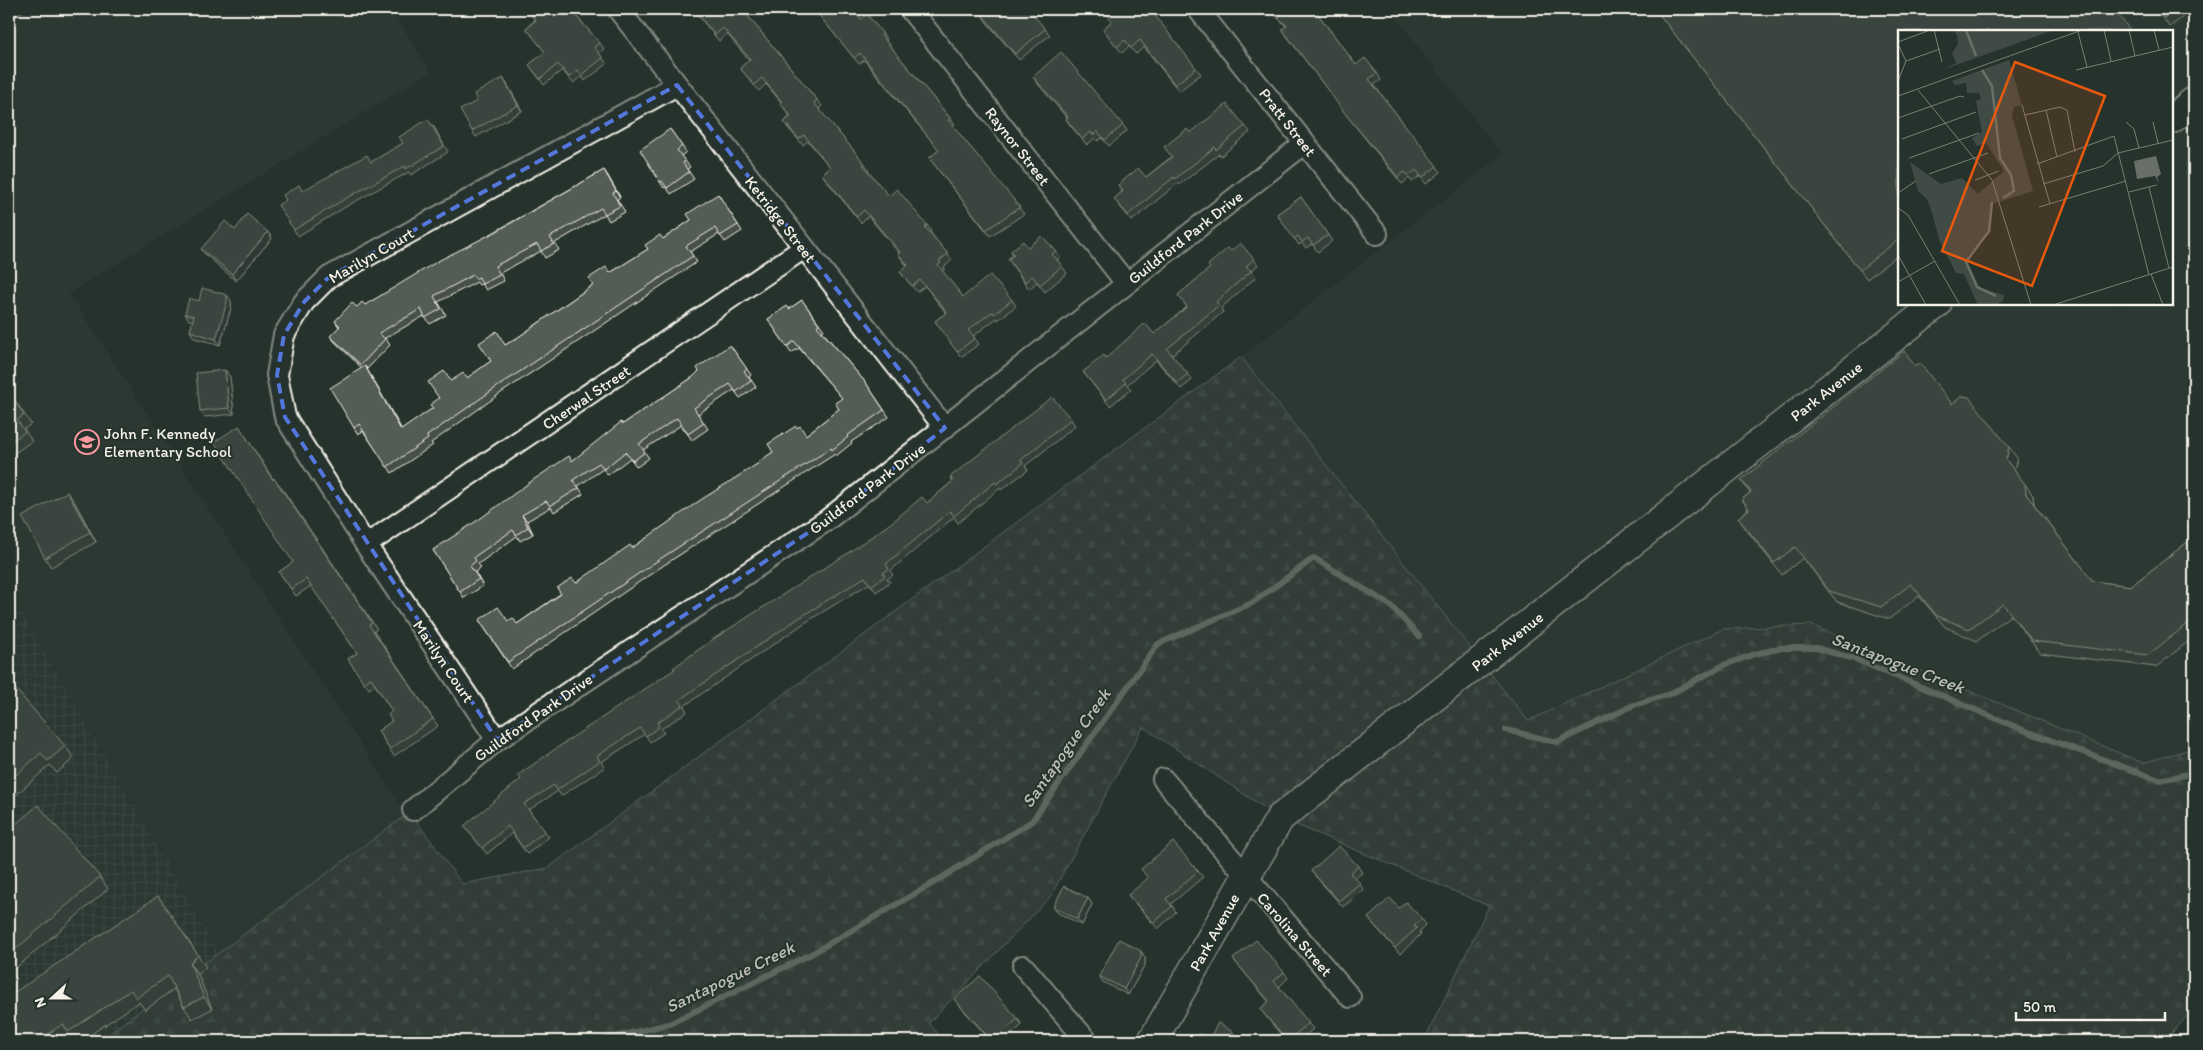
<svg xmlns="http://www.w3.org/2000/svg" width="2203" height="1050" font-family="Itim,sans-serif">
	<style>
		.built { fill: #333f39; fill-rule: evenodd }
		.industrial { fill: url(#industrial-grid) }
		.forest { fill: url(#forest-firs); stroke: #9a9e96 }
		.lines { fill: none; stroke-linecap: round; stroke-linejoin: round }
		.stream { stroke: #9fa39b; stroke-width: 6 }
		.street-casing { stroke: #f4f1e8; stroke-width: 24 }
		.secondary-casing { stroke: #f4f1e8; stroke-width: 31 }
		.street { stroke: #26332d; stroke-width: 20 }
		.secondary { stroke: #26332d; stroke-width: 28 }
		.wall { fill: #474f49; stroke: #f4f1e8 }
		.shaded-wall { fill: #39403c; stroke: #f4f1e8 }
		.building { fill: #525c55; stroke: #f4f1e8 }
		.marked { fill: none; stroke: #5377dc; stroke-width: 4; stroke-dasharray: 10 6; stroke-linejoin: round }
		.labels { text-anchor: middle; stroke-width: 4; stroke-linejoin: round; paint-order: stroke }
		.street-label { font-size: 16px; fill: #f4f1e8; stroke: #26332d }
		.poi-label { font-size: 16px; fill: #f4f1e8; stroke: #26332d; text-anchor: start }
		.water-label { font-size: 18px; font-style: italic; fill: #bcbdb5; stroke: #26332d }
		.inset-river { fill: none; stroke: #676f68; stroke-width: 2.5 }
		.inset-road { fill: none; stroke: #787f78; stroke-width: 1 }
		.view { fill: #e8590c; fill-opacity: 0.15; stroke: #e8590c; stroke-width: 2.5 }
		.inset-edge { fill: none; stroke: #f4f1e8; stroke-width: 2.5 }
	</style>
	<defs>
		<pattern id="industrial-grid" width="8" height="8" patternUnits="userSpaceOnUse" patternTransform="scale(1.25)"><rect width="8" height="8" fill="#333f39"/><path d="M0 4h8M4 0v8" fill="none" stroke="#515b56"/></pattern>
		<pattern id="forest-firs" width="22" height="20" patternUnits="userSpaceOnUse" patternTransform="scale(1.25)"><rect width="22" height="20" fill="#414b45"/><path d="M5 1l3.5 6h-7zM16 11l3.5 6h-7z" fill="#5d6560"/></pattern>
	</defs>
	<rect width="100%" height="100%" fill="#26332d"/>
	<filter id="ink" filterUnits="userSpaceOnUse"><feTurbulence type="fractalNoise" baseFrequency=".02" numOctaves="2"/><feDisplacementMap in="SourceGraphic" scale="10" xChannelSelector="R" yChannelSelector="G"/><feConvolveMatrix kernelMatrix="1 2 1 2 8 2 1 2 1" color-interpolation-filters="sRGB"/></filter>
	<g filter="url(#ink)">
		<!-- built -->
		<g class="built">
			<polygon points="9,9 391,9 431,72 69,293 408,817 219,953 9,591"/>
			<path d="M1389 9H2194V748L2143 763 1811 625 1723 629 1528 721 1241 357 1502 155ZM1899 31H2172V304H1899Z"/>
		</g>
		<!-- industrial -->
		<polygon class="industrial" points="9,591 219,953 99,1041 9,1041"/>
		<!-- forest -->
		<polygon class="forest" points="1241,357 1528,721 1723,629 1811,625 2143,763 2194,748 2194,1008 2165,1041 1424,1041 1489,906 1280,818 1143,727 1050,897 929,1023 944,1041 99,1041 410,812 462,884 548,868"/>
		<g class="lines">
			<!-- stream -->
			<g class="stream">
				<polyline points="1506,730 1557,742 1634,705 1670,694 1724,665 1755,654 1782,648 1816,648 1855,659 2023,730 2159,780 2194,773"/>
				<polyline points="598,1041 669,1024 811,954 935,882 1032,821 1158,644 1252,603 1314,558 1390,605 1419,636"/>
			</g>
			<defs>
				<g id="street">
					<polyline points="618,9 945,428"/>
					<polyline points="910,9 1126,283"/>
					<polyline points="1198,9 1377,234"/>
					<polyline points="366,545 804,248"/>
					<polyline points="497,740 366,545 285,417 277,375 284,335 304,302 329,277 677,85"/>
					<polyline points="1163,779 1350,997"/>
					<polyline points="413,810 497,740 827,520 1305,143"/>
					<polyline points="1023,966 1087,1041"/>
				</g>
				<g id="secondary">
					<polyline points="2172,119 2194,101"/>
					<polyline points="1152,1041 1280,818 1937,304"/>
				</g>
			</defs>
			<!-- street casing -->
			<use href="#street" class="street-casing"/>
			<!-- secondary casing -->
			<use href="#secondary" class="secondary-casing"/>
			<!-- street -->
			<use href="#street" class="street"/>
			<!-- secondary -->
			<use href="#secondary" class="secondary"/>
		</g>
		<!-- wall -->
		<g class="wall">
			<polygon points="9,9 27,9 9,20"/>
			<polygon points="526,9 570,9 600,43 604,49 599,53 607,64 585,81 582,76 573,83 562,70 544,85 529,65 545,52 526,28 535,20"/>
			<polygon points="693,9 742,9 817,100 822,106 819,109 865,164 869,170 868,171 889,196 927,225 931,231 930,232 952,260 944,267 945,269 942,271 963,297 1012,300 1016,306 998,320 997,318 973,336 979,344 961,357 935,321 946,313 925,286 917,292 900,272 907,266 898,254 899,253 868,216 861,223 826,180 822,174 830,167 808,141 803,145 788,128 784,122 790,116 780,103 781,102 766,84 759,91 740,68 749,60 727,34 719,41"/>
			<polygon points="814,9 853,9 861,19 883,34 887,40 886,41 950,118 955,125 953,126 1024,214 990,236 929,158 939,150 864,60 859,64"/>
			<polygon points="978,9 1045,29 1050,35 1019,60 988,24"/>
			<polygon points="1103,9 1196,68 1201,74 1179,91 1144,47 1136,54 1129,46 1122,53 1103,29 1112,21"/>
			<polygon points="1268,9 1314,9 1356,65 1377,73 1381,80 1374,85 1441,172 1426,184 1420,176 1412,182 1409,178 1402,184 1352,122 1286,35 1286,26"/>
			<polygon points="1655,9 1899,31 1899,254 1867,279"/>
			<polygon points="2155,9 2193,9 2170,27"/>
			<polygon points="1033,77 1123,125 1127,131 1109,146 1102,138 1097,141 1095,138 1087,145 1070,125 1066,119 1067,118 1037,83"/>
			<polygon points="507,84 522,111 476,137 472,131"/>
			<polygon points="433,125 448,152 411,175 409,172 347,206 298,236 294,230 303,191 372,162"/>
			<polygon points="1245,126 1250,132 1221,156 1219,154 1179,185 1178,183 1132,221 1114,199 1122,192 1118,185 1146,177 1171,157 1190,133"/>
			<polygon points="670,129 686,152 681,156 690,167 687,169 694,179 671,194 666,187 664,188 660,182"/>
			<polygon points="604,170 620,197 617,199 625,212 609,221 605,214 555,243 559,250 545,258 541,251 500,273 504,281 486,290 482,284 479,285 477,282 438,302 446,315 430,324 424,316 385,338 390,345 367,369 402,430 433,408 451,381 467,378 491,361 505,345 517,338 610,273 648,249 691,220 718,194 742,231 725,242 719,234 690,252 697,262 501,393 431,443 433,445 392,473 363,431 358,434 354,428 362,368 335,342 330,336 339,327 335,321 357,307 365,305"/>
			<polygon points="1301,197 1332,241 1318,252 1312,244 1306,248 1302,243 1299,245 1277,214"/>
			<polygon points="235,230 272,238 236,281 206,255 201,249"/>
			<polygon points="1028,247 1056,251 1060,258 1057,260 1067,273 1045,292 1037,282 1029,289 1008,259 1013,255 1011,251"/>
			<polygon points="1231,251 1254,259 1258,265 1251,271 1256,277 1221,308 1223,312 1172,355 1192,380 1181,389 1156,360 1127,385 1131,389 1110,406 1083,372 1106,358 1154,334 1187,307 1178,295"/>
			<polygon points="802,300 824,330 822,331 866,383 889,417 851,442 852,443 836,456 835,454 664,565 512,669 479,620 508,621 517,624 576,583 632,548 759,463 773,452 797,428 806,435 839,409 842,398 799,348 791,353 768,319 789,309"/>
			<polygon points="199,301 231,301 231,308 220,345 194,338 190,331 193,321 189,320 185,314"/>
			<polygon points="730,345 751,375 749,377 756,387 740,398 734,390 698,414 708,429 692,440 681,425 643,450 649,458 637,467 630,458 608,475 603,469 578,486 583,494 554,512 551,507 527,521 533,534 520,541 517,536 478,564 481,567 475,572 483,586 464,598 433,550 572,461 623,424 693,377"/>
			<polygon points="1915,366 1952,404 2017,458 2014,470 2033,496 2034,504 2093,581 2131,586 2194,537 2194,637 2156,667 2040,653 2011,615 1977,641 1945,627 1919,596 1889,619 1837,602 1803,558 1782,575 1746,529 1738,518 1748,509 1742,499 1750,493 1741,480"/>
			<polygon points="225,370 230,377 234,414 205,417 200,411"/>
			<polygon points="9,392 31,424 24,429 32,441 9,457"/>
			<polygon points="1071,419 1075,426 1025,466 1028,470 1001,490 1000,488 958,523 954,517 890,571 893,575 887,579 890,582 876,592 870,583 803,624 684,706 687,712 661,729 664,733 650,742 645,734 601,762 605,767 561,796 558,791 529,810 549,837 527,854 512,833 487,854 464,826 927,503 953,481 950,477"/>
			<polygon points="239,426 273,479 279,484 377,629 374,631 438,726 394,756 378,731 392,721 392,711 375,685 369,689 348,659 357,653 311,586 296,596 279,572 293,562"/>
			<polygon points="74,501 96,542 51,567 45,558"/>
			<polygon points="9,689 65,746 74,758 57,773 50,765 9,801"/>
			<polygon points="9,830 100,877 108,889 9,974"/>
			<polygon points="1358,866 1362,873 1355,878 1364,890 1343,907 1316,877 1311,871"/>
			<polygon points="1198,871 1203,877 1171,904 1176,912 1158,929 1133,901 1128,895"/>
			<polygon points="158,896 206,967 198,975 212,1009 192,1019 184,1007 174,989 145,1010 139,1002 81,1041 74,1041 71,1036 64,1041 9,1041"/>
			<polygon points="1088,898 1092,904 1082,925 1058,913 1053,907"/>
			<polygon points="1399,908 1422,919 1426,925 1419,932 1421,934 1400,954 1373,924 1368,918"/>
			<polygon points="1141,951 1145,958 1145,964 1128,995 1103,982 1099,976"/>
			<polygon points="1233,959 1284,972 1288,978 1279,987 1313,1029 1299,1041 1286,1041 1260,1009 1269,1002"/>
			<polygon points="954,999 1018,1019 1022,1025 1004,1041 991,1041 959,1005"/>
		</g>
		<!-- shaded-wall -->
		<g class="shaded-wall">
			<polygon points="503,78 507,84 522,111 518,105"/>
			<polygon points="604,170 608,176 620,197 616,191"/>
			<polygon points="268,232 272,238 236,281 232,274"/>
			<polygon points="227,295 231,301 231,308 220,345 216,339"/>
			<polygon points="365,366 405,436 401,430"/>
			<polygon points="225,370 230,377 234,414 229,408"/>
			<polygon points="2009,447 2017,458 2014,471 2006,460"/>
			<polygon points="2025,484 2033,496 2034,506 2026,494"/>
			<polygon points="67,492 74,501 96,542 90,532"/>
			<polygon points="522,515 527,521 533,534 528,527"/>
			<polygon points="1088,898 1092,904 1082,925 1077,919"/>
			<polygon points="1141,951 1145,958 1145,964 1128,995 1124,989"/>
			<polygon points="190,963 198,975 212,1009 204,997"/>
			<polygon points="1233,1032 1238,1038 1236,1041 1228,1041"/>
		</g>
		<!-- building -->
		<g class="building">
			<polygon points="527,9 570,9 600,43 594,47 603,58 581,75 578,70 569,77 558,64 540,79 529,65 545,52 526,28 536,20"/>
			<polygon points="693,9 742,9 817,100 814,103 865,164 863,165 889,196 897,189 927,225 925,227 948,254 939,261 941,263 938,265 963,297 990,275 1012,300 994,314 992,312 968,330 975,338 957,352 935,321 947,312 920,280 912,286 900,272 908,265 898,254 900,252 864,210 857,217 822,174 830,167 804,135 799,139 784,122 791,116 780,103 782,102 762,78 754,85 740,68 750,59 723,28 715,35"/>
			<polygon points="814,9 853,9 861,19 867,14 883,34 881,35 950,118 948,120 1020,207 986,230 929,158 939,150 860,53 854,58"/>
			<polygon points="978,9 1024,9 1025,10 1026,9 1029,9 1045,29 1015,54 984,17"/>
			<polygon points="1103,9 1150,9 1196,68 1175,85 1140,40 1131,48 1125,40 1117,47 1103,29 1112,21"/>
			<polygon points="1270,9 1314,9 1356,65 1365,58 1377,73 1369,79 1437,166 1422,178 1416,170 1408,176 1405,172 1398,177 1347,116 1282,29 1287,26"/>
			<polygon points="1655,9 2113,9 2131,31 1899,31 1899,239 1860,270"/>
			<polygon points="2156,9 2175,9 2164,18"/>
			<polygon points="1061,52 1123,125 1105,140 1097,131 1093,135 1091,132 1082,139 1066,119 1068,117 1033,77"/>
			<polygon points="503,78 518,105 472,131 460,110 477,101 474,94"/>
			<polygon points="1227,104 1245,126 1216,150 1215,147 1175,179 1174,177 1128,215 1114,199 1123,191 1118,185 1138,168 1146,177 1172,157 1164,147 1187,129 1190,133"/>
			<polygon points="428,119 444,146 406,169 405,166 343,200 294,230 278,205 286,200 283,195 299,185 302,191 367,155 371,162 403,143 399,137"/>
			<polygon points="670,129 682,146 677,150 685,161 683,163 689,172 667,188 662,181 660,182 640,150"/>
			<polygon points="604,170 616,191 613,193 620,206 605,214 601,208 550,237 554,244 541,251 537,244 495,266 500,275 482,284 479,277 475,279 473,275 434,296 441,309 425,318 421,309 379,333 385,339 361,365 330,336 340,326 335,321 352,303 357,307 362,302 365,305 438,261 497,231"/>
			<polygon points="718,194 738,225 720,236 715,228 686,246 693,256 497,387 427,436 428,439 387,467 359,424 354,428 330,388 365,366 401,430 433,408 430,405 439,398 428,382 444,371 451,381 463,373 467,378 491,361 479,343 497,331 505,345 517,338 593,285 589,278 606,267 610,273 648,249 645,245 660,235 663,239 691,220 687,214"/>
			<polygon points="1301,197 1328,235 1313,245 1308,238 1302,242 1298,236 1294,239 1277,214"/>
			<polygon points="247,214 268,232 232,274 201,249 225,221 235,230"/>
			<polygon points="1042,236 1056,251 1052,254 1062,266 1040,285 1032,276 1025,282 1008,259 1014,255 1011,251 1023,241 1028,247"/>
			<polygon points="1240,243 1254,259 1246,266 1251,271 1216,302 1219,305 1167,349 1188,374 1177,383 1152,354 1123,379 1126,383 1106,400 1083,372 1104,355 1106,358 1145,323 1154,334 1187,307 1178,295 1210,268 1208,265 1228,248 1231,251"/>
			<polygon points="202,288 227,295 227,302 216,339 190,331 194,316 185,314 189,298 199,301"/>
			<polygon points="802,300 819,324 817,326 866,383 884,410 847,436 848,437 832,450 831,448 660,559 508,662 479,620 498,607 508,621 513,618 517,624 561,594 557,588 572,578 576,583 630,545 632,548 699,501 759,463 758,462 773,452 768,444 796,426 797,428 800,426 806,435 839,409 835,403 842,398 794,341 787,347 768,319 787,306 789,309"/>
			<polygon points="730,345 747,369 744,371 751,381 736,392 730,384 694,408 704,423 688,434 677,418 639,444 645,452 633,461 625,452 604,469 599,463 573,480 579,488 550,506 546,501 522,515 528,527 516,535 513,530 474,557 476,561 470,566 479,579 460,592 433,550 481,518 533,480 569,456 572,461 621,422 623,424 693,377 699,371 697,368"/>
			<polygon points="1904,351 1915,366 1920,363 1952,404 1962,396 1969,397 2009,447 2006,460 2025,484 2026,494 2093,581 2131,586 2194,537 2194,619 2148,655 2032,641 2003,604 1969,629 1937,616 1911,584 1881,607 1829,591 1795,547 1774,563 1738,518 1749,509 1742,499 1751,492 1741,480"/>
			<polygon points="225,370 229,408 200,411 196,373"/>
			<polygon points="9,392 24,415 17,420 25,432 9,443"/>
			<polygon points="1052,397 1071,419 1021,460 1023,463 997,484 995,482 954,516 950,511 886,564 889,569 883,573 885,576 871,586 865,577 799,618 679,700 683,705 657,723 659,727 646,736 640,728 597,756 600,761 557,790 554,785 524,804 545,831 523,848 508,826 482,848 464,826 521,779 518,775 570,739 675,669 673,668 715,638 845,555 891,523 922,497 927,503 953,481 950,477"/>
			<polygon points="239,426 273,480 274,478 372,623 369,625 433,719 390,749 378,731 392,721 388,715 392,711 371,678 364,683 348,659 357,653 306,579 291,589 279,572 293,562 214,442"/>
			<polygon points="67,492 90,532 45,558 22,517"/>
			<polygon points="13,686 65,746 48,761 41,753 9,781 9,689"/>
			<polygon points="38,805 100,877 9,955 9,830"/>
			<polygon points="1173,842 1198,871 1166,899 1172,906 1154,923 1128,895 1148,878 1141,869"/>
			<polygon points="1339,846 1358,866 1350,873 1360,883 1339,901 1311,871"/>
			<polygon points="1064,886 1088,898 1077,919 1053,907"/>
			<polygon points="158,896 198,955 190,963 204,997 184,1007 168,976 136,998 131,990 68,1032 63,1024 37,1041 9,1041 9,996"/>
			<polygon points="1390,898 1399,908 1406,902 1422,919 1414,926 1417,928 1395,948 1368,918"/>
			<polygon points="1119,939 1141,951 1141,958 1124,989 1099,976"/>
			<polygon points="1256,940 1284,972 1274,981 1309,1023 1287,1041 1260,1009 1269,1001 1233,959"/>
			<polygon points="980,976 1018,1019 992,1041 954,999"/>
			<polygon points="1218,1023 1233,1032 1228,1041 1195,1041 1199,1034 1209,1039"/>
			<polygon points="1323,1038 1329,1041 1321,1041"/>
		</g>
	</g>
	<!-- marked area -->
	<path d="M0 0H2203V1050H0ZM677 85 945 428 827 520 497 740 285 417 277 375 284 335 304 302 329 277Z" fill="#26332d" fill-opacity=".55" fill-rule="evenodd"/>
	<path class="marked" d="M677 85 945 428 827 520 497 740 285 417 277 375 284 335 304 302 329 277Z"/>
	<!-- icons -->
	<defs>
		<symbol id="school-ring" viewBox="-11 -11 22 22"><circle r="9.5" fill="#26332d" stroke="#ff9aa2" stroke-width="1.5"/><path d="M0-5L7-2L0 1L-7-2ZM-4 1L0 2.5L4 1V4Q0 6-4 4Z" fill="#ff9aa2"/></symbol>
	</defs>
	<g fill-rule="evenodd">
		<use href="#school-ring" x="73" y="428" width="28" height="28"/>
	</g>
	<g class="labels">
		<!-- street labels -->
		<g class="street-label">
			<text transform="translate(1288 122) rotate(52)" y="6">Pratt Street</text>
			<text transform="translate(1018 146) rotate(52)" y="6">Raynor Street</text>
			<text transform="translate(781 219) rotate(52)" y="6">Ketridge Street</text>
			<text transform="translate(1185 237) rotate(-38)" y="6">Guildford Park Drive</text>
			<text transform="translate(371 255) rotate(-30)" y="6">Marilyn Court</text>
			<text transform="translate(1826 391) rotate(-38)" y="6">Park Avenue</text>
			<text transform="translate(586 397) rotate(-34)" y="6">Cherwal Street</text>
			<text transform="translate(867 488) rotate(-37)" y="6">Guildford Park Drive</text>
			<text transform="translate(1507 641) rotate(-38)" y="6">Park Avenue</text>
			<text transform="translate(444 661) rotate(56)" y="6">Marilyn Court</text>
			<text transform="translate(533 717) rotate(-35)" y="6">Guildford Park Drive</text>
			<text transform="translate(1214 932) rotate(-61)" y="6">Park Avenue</text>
			<text transform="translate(1295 934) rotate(49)" y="6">Carolina Street</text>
		</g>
		<!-- poi labels -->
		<g class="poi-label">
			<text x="104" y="439">John F. Kennedy<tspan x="104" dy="18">Elementary School</tspan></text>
		</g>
		<!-- water labels -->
		<g class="water-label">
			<text transform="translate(1898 663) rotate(21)" y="6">Santapogue Creek</text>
			<text transform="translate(1066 748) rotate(-55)" y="6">Santapogue Creek</text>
			<text transform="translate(730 977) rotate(-26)" y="6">Santapogue Creek</text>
		</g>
	</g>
	<!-- overview -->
	<g transform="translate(1898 30)">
		<rect width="275" height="275" fill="#26332d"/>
		<path d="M55 0H156L47 39 58 33 54 23 60 14 59 5ZM111 30 124 75 116 77 114 85 135 161 94 174 93 202 70 226V233L82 258 106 265 105 271 99 275H80L66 244 58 243 42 212 34 183 29 169 20 161 12 132 43 154 64 148 80 164 106 141 88 113 79 116 74 108 84 102 78 71 83 69 81 63H69L68 53 57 55 54 51Z" fill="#414b45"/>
		<path d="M258 126 263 144 259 147 261 153 257 146 239 149 236 131Z" fill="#676f68"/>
		<path class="inset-river" d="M68 0 78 26M84 40 94 56 102 128 113 145 116 161 105 168M94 172 91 201 68 232 79 257 98 266"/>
		<path class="inset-road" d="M36 0 44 32M206 0 213 31M231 0 237 26M256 0 261 20M180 2 189 37M0 12 32 0M0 14 8 31 0 51M8 31 42 19M178 40 275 17M20 60 94 150 133 275M0 66 184 0M124 75 152 174M148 80 159 127M127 85 162 77 169 80 177 122M0 88 62 66 66 67M228 92 236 99 241 118M255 92 260 113M4 109 78 82M11 128 81 103M139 134 216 106 251 245M31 144 90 123M77 150 101 141M145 154 205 136 220 123 275 110M251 157 271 238M231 162 259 155M0 163 18 151M141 177 228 151M0 178 10 185 62 275M0 225 28 275M253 244 265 275M0 252 37 231M155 275 275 237"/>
		<path class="view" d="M117 32 207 66 134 256 44 221Z"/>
		<rect width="275" height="275" class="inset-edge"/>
	</g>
	<!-- margin -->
	<rect width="2203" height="1050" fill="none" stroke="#26332d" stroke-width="30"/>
	<rect x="15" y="15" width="2173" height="1020" fill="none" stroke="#f4f1e8" stroke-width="2" filter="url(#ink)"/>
	<!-- north arrow -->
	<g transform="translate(52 998) rotate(249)" stroke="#26332d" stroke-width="4" paint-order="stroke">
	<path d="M0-4L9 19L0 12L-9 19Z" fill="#f4f1e8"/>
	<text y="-8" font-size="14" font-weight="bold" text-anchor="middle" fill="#f4f1e8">N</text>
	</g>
	<!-- scale -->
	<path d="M2016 1012v8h149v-8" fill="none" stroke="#f4f1e8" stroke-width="2.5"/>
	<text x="2023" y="1012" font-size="15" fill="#f4f1e8" stroke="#26332d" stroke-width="4" paint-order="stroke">50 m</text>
</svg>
